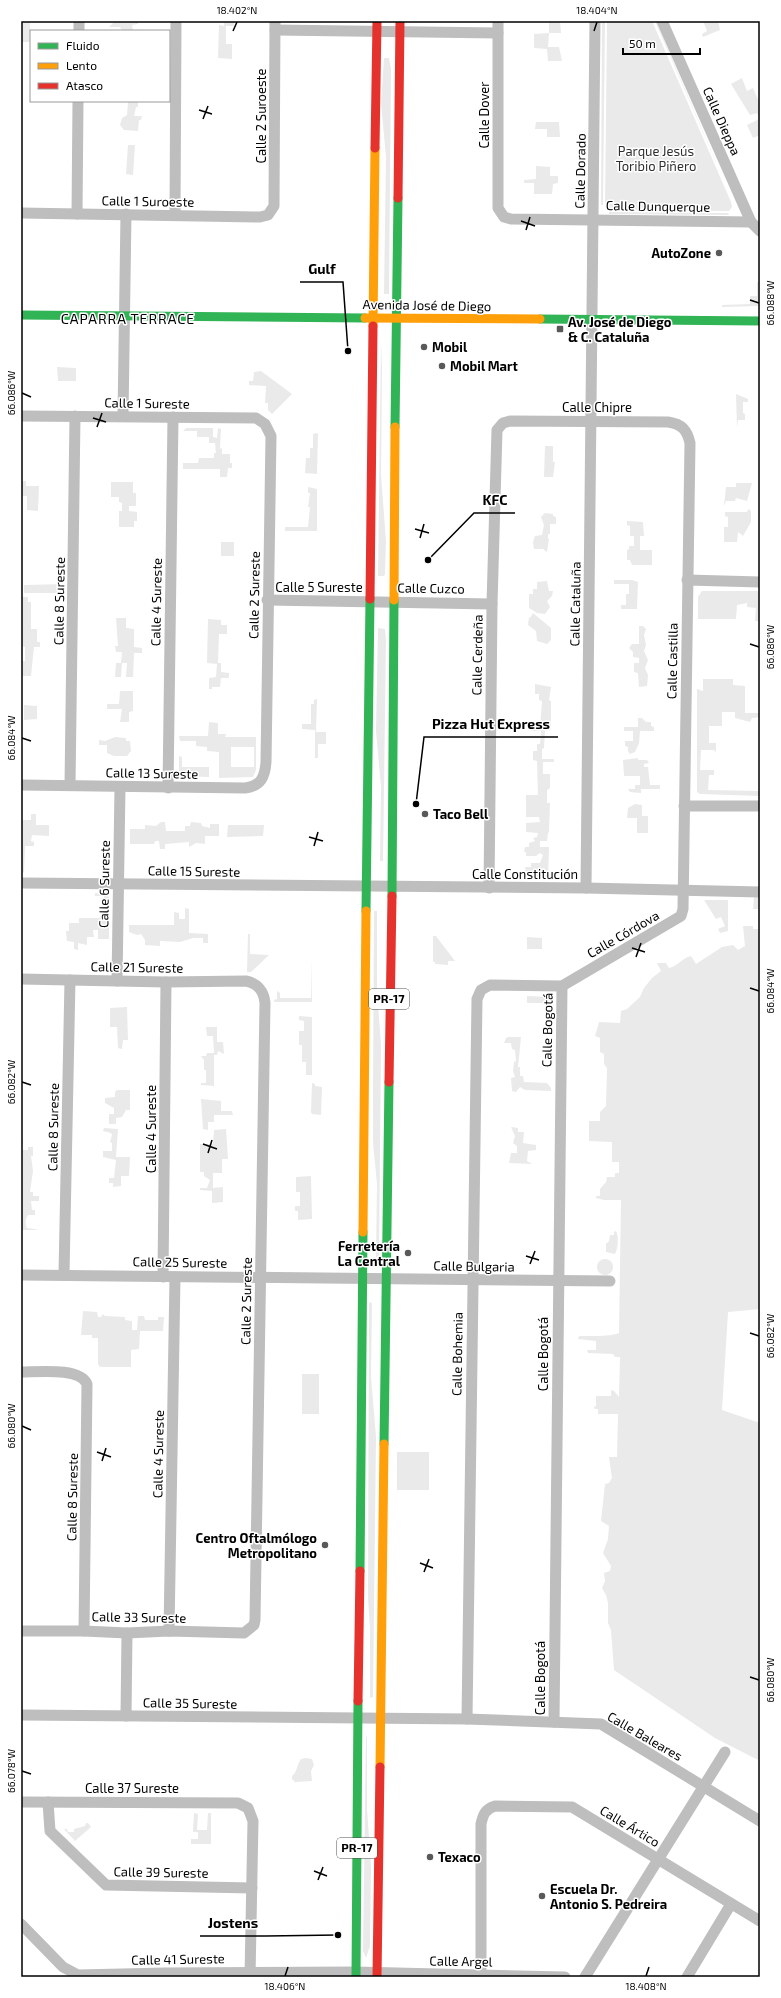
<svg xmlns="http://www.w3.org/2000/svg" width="781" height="1998" font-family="'Exo 2',sans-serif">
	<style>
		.green { fill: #eaeaea; fill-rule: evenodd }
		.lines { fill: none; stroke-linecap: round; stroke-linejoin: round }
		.street { stroke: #bebebe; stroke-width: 11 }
		.fast { stroke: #30b455; stroke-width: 9 }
		.slow { stroke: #ff9f0a; stroke-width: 9 }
		.jam { stroke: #e5322d; stroke-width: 9 }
		.ticks { fill: none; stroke: #000; stroke-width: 1.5 }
		.poi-dot { fill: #595959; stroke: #fff; stroke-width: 1.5 }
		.labels { text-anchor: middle; stroke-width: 3; stroke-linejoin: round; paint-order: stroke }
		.shield { fill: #fff; stroke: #4c4c4c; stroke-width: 1 }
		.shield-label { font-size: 12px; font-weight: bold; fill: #000 }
		.street-label { font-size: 13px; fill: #000; stroke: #fff }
		.park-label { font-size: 13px; fill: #2f2f2f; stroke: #fff }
		.poi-label { font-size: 13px; font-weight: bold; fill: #000; stroke: #fff; text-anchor: start }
		.neighbourhood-label { font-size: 14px; letter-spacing: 1px; fill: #000; stroke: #fff }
		.leader { fill: none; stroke: #000; stroke-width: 1.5 }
		.callout-dot { fill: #000; stroke: #fff; stroke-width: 1.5 }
		.callout-label { font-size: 14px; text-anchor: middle; font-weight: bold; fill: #000; stroke: #fff; stroke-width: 3; stroke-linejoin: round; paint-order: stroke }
		.neatline { fill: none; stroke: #000; stroke-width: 1.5 }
		.ticks-label { font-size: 10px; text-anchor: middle; fill: #000 }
	</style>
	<rect width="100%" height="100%" fill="#fff"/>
	<!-- green -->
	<g class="green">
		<rect x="21" y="21" width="9" height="21"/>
		<polygon points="115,21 138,21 138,24 132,25 133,31 122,31 120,27 109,27"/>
		<polygon points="224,21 235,21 234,26 226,26 226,44 232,44 232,59 218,58 219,25 224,26"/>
		<polygon points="549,21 560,21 561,33 549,33 548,47 559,47 562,61 548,61 547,49 534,48 534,34 549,33"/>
		<polygon points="602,21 605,21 603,205 601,205"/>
		<polygon points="607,21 652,21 731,202 732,207 729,211 609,210 605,208"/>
		<polygon points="655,21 656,21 733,202"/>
		<polygon points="703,21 718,21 720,30 703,37 702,34 707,31"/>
		<polygon points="384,58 389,58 391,69 389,294 384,294 386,157 381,103"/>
		<polygon points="742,78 747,91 753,88 760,104 760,135 753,138 747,125 759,119 757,113 750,115 731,84"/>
		<polygon points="117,101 138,101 138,107 136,107 134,116 142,116 141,120 139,120 138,131 124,130 120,125 122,118 127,115 128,102"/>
		<polygon points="536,122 559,122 560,137 547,137 547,129 535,129"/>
		<polygon points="128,145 135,145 133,175 126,174"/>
		<polygon points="536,166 550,167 550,176 558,176 558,183 553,184 552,194 534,194 534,183 524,183 524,180 536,179"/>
		<polygon points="609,212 728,213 729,215 609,214"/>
		<polygon points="757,282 760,282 760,306 722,307 722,305 750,304 750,296 757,296"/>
		<polygon points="381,341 382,369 381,475 386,541 385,574 384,576 378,576"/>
		<polygon points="57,367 76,368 76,381 58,381"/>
		<polygon points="261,371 292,394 272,414 268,410 268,403 265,403 266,386 249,385 249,381 253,381 254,372"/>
		<polygon points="736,394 748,399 748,402 743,402 743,413 745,414 745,420 738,420 737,428"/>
		<polygon points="186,428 213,428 213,437 217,438 218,428 221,429 220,449 222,448 222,454 230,454 230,463 232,463 232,468 228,468 227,477 220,477 220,469 183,469 183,463 198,463 199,458 214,458 214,453 216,453 215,443 209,443 209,437 197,437 197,431 183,431"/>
		<polygon points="318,433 317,474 305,473 306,458 310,458 310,448 313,448 313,434"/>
		<polygon points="545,446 553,446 553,462 555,462 553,477 544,477"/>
		<polygon points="21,481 26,481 26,486 39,486 38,511 27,510 27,496 21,496"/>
		<polygon points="111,482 133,482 133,493 136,493 136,506 129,506 129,511 137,512 137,521 134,521 134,527 119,527 119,511 122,511 122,503 119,502 119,497 111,497"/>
		<polygon points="736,483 752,483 747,501 736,498 735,501 726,501 724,506 726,487 736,487"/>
		<polygon points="308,487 317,489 317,531 285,531 285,527 308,527 310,507 308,507 310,493 308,493"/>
		<polygon points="748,509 751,511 751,522 743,536 738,532 737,542 724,542 724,527 728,527 728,517 725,516 725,512 747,512"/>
		<polygon points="545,513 553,514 553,516 556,517 556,524 550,524 550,534 548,534 548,539 549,539 547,552 543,549 534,549 533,542 535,536 542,535 544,525 541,517"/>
		<polygon points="627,521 643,522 644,536 640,536 640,550 652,550 652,565 632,565 630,560 627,560 627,550 629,549 629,546 634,546 634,536 630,536 630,526 627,525"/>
		<rect x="221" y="542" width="13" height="14"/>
		<polygon points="614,580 632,580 638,582 637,609 621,609 621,605 626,605 626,594 629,594 629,584 614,584"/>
		<polygon points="547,581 549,591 553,591 552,596 547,601 550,607 545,614 537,613 529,608 529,594 533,594 533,589 537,589 537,582"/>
		<polygon points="65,584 65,593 24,593 24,585"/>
		<polygon points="702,591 760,591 760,621 755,621 756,608 747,607 747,603 737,605 736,619 698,619 698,597"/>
		<polygon points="21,597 28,597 28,602 31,602 31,629 37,629 37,642 40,642 40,647 34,647 31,676 21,676 21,661 25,661 25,647 21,646"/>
		<polygon points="533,613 551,628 551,640 547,644 537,641 536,631 528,625 529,617 530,618"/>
		<polygon points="116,618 126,618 126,628 134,629 134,647 142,648 142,653 134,653 133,677 126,677 127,663 122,663 121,677 115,677 116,663 121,663 122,652 116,652 115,646 118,646"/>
		<polygon points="208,619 221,620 221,625 227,625 227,634 219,634 218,663 221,663 221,672 229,673 229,678 221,678 220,687 212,687 212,689 209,689 209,678 216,677 217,664 207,663"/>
		<polygon points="639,626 643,626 646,629 644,635 646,645 644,651 648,660 645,668 648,675 647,686 639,687 638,673 634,672 634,663 639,663 639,658 633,657 633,652 629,648 632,644 639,644"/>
		<polygon points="378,628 385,629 386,640 383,861 380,861 381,787 376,731"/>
		<polygon points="703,679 733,679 733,685 745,686 745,713 760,713 760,717 752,718 750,722 735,718 735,712 722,712 722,726 709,726 709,743 716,743 716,752 714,750 701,750 700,770 714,770 714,775 709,775 708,790 760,791 760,796 700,794 697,792 697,689 703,691"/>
		<polygon points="535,684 551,687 549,700 551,701 551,730 545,731 544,748 542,749 542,759 554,759 554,762 543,762 543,774 550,774 550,788 547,790 547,803 550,803 549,832 548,833 547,841 540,841 540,847 549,847 548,879 527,878 525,867 531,867 531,863 540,863 543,855 540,853 536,856 526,856 526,852 524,852 525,847 529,847 529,843 535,841 533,838 537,837 538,833 526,832 526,823 540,822 539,817 526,817 526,795 538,795 537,761 533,760 533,751 537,751 537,744 540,744 541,731 531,731 531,727 540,727 542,701 539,700 539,694 535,694"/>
		<polygon points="120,691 133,691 133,711 129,712 129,722 120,722 122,709 107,709 107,704 119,704"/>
		<polygon points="317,699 316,732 326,732 326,744 318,744 318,758 315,758 315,730 302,729 302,724 311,724 311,704 314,704 314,700"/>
		<polygon points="24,705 37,706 37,719 24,720"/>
		<polygon points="638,718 642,718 646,722 651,722 651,726 654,727 654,731 640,731 639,743 635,752 630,754 628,751 628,747 625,746 625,741 633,741 633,731 624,731 624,727 638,727"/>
		<path d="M209 722 218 723V734H226L225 737H256V770L253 777 219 778V752L207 751V747L196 746V741H180L179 736H208ZM231 747H254V767H231Z"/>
		<polygon points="115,737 126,738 126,741 130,741 131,751 127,756 114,756 107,753 107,745 99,745 99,740 105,741"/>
		<polygon points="179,756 182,757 182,767 209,767 209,777 181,776 179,770"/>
		<polygon points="638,758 638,760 647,760 649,763 644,764 644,767 648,767 650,785 660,785 660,789 641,789 641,793 630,792 628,789 635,789 635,785 640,785 640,776 624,776 623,760"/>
		<polygon points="635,804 642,805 642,816 648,816 648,833 637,833 637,818 627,818 628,808"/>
		<polygon points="31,814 36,814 36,825 49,825 49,836 32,835 31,841 34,842 34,846 25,846 24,872 22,873 21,820 31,820"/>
		<polygon points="161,822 165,822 166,831 185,831 185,826 190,826 191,822 201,823 202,826 210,828 210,824 219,824 219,836 205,836 205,844 196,843 189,847 189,842 165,844 165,849 160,849 159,841 155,841 154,844 130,844 130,829 145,829 145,825 156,826"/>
		<polygon points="228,825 264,825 263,836 227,837"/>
		<polygon points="95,893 104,894 109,897 109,939 98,939 98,930 93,930 94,937 87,937 87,945 78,943 78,950 74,949 74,942 67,941 66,931 69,931 69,923 79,923 79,918 104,918 104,896 95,896"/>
		<path d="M754 897H760V1309L728 1312 722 1410 760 1423V1761L715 1738 614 1670 611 1630 608 1623V1603L606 1595 602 1588 605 1581 604 1573 610 1571 611 1566 603 1553 608 1539 609 1526 601 1521 605 1484 609 1483 612 1478 609 1457H617L618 1414H598V1409H595L594 1407 596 1406V1396H611V1390L614 1391 619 1397 620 1357H615L613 1354 588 1353 587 1350H596V1341L578 1339 579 1336C590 1336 609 1337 619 1333L621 1200H604L596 1198V1196H600V1189L606 1182 607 1177H615V1173H619V1162H612V1142L589 1141V1121H600V1112L606 1106 607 1068 604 1064V1054L600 1052V1038L595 1036 599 1022 620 1023 621 1011 627 1009 640 997 644 988 652 978 661 971 657 963H666L669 968C678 966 682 958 691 956L696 964 722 947 733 945 738 950 745 946 743 926H753V929H759L758 909H753Z"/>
		<polygon points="704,900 728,900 728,931 720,933 718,929 725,926 721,917 716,919"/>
		<polygon points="185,908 189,909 189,933 208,934 208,943 203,943 203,938 193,938 180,942 160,941 160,946 145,945 145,940 141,934 137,935 129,932 129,925 174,925 174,912 179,913 179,919 185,919"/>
		<polygon points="374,911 377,911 377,990 381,1045 379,1257 376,1257 377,1184 373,1143 373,1089"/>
		<polygon points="248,934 250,934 250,954 269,955 251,972 247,972"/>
		<polygon points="433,936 436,936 455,961 448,961 448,965 435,964 435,962 433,962"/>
		<polygon points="527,937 542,938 542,949 527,949"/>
		<polygon points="311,958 312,1002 274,1002 274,1000 277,999 277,991 280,993 280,998 311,998"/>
		<polygon points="527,996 549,997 553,1002 548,1003 527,1003"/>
		<polygon points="127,1007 128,1040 123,1040 122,1049 118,1048 117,1027 110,1027 110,1008"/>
		<polygon points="299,1016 312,1017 312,1075 306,1075 306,1062 302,1062 302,1045 299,1045 299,1031 304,1031 304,1021 299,1020"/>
		<polygon points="206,1027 217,1027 217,1042 223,1042 224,1054 218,1051 217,1055 214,1055 214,1086 201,1085 201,1083 206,1083 206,1070 204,1070 204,1060 201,1056 206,1056 207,1053 214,1053 213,1036 207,1036"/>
		<polygon points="508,1037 521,1037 518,1067 520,1067 520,1076 523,1076 524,1082 547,1083 551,1088 551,1091 525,1090 520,1087 516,1092 512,1091 511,1078 515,1077 513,1071 514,1062 516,1061 515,1050 512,1049 511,1043 504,1043 506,1038"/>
		<polygon points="312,1083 315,1084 315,1086 322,1087 321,1115 312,1114 311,1112"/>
		<polygon points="117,1090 130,1090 130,1110 126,1110 122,1117 116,1118 116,1124 109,1124 109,1114 114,1114 114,1108 105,1103 105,1098 115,1097 115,1092"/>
		<polygon points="201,1099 221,1101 221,1111 232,1111 233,1115 214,1115 214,1122 208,1122 208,1130 203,1129"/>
		<polygon points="511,1127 518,1128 518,1132 524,1132 523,1143 536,1145 536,1150 528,1151 527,1161 532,1164 509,1163 511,1153 517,1153 517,1146 513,1143 515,1136"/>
		<polygon points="104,1128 118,1129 116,1157 130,1157 129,1176 121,1176 121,1186 113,1187 113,1183 109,1183 109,1178 114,1178 116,1160 103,1157 103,1151 112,1151 112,1143 110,1142 112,1135 111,1133 103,1131"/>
		<polygon points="226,1129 228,1159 222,1159 222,1173 213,1173 213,1188 223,1187 223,1202 212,1203 212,1191 200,1190 200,1188 207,1188 210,1180 204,1176 204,1172 200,1172 200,1144 213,1144 214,1130"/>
		<path d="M21 1140H23V1144H21L22 1150H28V1147H33V1156H31L33 1171 30 1192H33V1196H39V1201H31L32 1210H35V1215H28C25 1219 25 1223 27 1228L40 1230H21Z"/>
		<polygon points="311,1176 312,1219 298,1220 298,1211 295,1211 295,1206 300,1206 300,1192 296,1192 296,1177"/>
		<path d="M616 1231C619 1237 618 1249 615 1254L606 1252V1244L609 1241 610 1235H614V1232Z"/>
		<circle cx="605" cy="1267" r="8"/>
		<polygon points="369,1302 372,1303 371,1377 376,1437 373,1697 370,1698 370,1628 368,1598"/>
		<polygon points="83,1311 97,1312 98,1317 101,1317 103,1314 105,1316 125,1317 125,1320 132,1321 132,1330 137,1330 138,1316 144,1316 145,1320 158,1320 158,1317 164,1317 163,1331 140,1331 139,1349 131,1350 131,1367 100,1367 98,1364 98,1338 92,1338 92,1335 81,1335"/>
		<rect x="302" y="1374" width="17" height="40"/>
		<rect x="397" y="1452" width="32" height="38"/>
		<polygon points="366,1735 367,1738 367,1809 371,1866 370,1946 366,1958 363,1951"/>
		<path d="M306 1758 312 1759 314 1765 311 1771 312 1781 295 1782 292 1779V1776C297 1773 297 1764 301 1759Z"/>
		<polygon points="194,1813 198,1814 197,1830 207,1830 208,1813 211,1813 211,1844 191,1844 191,1839 198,1839 198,1832 193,1832"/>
		<polygon points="86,1823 88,1823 91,1827 75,1841 64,1829 67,1829 68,1832 74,1832 74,1829 85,1826"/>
	</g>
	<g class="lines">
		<!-- street -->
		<g class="street">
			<polyline points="498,21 498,208 504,217 511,219 751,222"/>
			<polyline points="662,21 751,222 760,231"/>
			<polyline points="275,30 498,33"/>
			<polyline points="79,31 79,21"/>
			<polyline points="21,213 260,217 268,215 274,206 275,21"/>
			<polyline points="77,214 78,101"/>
			<polyline points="175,215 176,21"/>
			<path d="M21 416 256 418 265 424 271 436 266 762C265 777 261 786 245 788L21 785"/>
			<polyline points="123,416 126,214"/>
			<polyline points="687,580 760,582"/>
			<polyline points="267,600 492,604"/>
			<polyline points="70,785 75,416"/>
			<polyline points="168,788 173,417"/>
			<polyline points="684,806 760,806"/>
			<polyline points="21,883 586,888 760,892"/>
			<polyline points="586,888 595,21"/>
			<path d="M21 979 166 982 246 981C257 983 264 991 265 1003L255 1620 254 1625 244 1633 169 1631 127 1633 84 1631H21"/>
			<polyline points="117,981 120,787"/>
			<polyline points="64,1274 70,980"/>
			<polyline points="21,1275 610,1281"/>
			<polyline points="163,1277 166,982"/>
			<path d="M21 1372C37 1372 80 1367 87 1384L84 1631"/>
			<polyline points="169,1631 175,1277"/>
			<polyline points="21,1715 467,1719 601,1724 760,1821"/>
			<polyline points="126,1716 127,1633"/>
			<path d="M467 1719 477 999 481 990 490 985 562 986 681 916 683 909 690 443C687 430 682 424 668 422L510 421 503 423 497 430 492 604 489 888"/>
			<polyline points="554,1722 562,986"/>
			<polyline points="21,1802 238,1803 248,1808 253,1821 250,1977"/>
			<polyline points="48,1802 50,1831 106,1885 252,1888"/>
			<polyline points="21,1924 63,1967 78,1975 165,1973 356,1972 565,1977"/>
			<path d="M481 1977V1824C483 1815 485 1809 495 1806L572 1807 760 1921"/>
			<polyline points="585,1977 725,1752"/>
			<polyline points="687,1977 731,1904"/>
		</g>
		<!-- fast -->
		<g class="fast">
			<polyline points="21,315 365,318"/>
			<polyline points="540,319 760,321"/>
			<polyline points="395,427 398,198"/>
			<polyline points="392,896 394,600"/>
			<polyline points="366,911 370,599"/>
			<polyline points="384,1444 389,1082"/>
			<polyline points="360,1571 363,1232"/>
			<polyline points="356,1977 358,1701"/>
		</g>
		<!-- slow -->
		<g class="slow">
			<polyline points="365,318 540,319"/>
			<polyline points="373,326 375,148"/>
			<polyline points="394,600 395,427"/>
			<polyline points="363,1232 366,911"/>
			<polyline points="380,1767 384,1444"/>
		</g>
		<!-- jam -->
		<g class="jam">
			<polyline points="375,148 377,21"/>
			<polyline points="398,198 400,21"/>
			<polyline points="370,599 373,326"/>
			<polyline points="389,1082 392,896"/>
			<polyline points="358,1701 360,1571"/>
			<polyline points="377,1977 380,1767"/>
		</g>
	</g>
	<!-- ticks -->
	<path class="ticks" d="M233 31 237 22M594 31 597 22M199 110 212 114M203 119 208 106M521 221 535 226M526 230 530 217M750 300 759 303M22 393 31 397M93 418 106 422M97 427 102 413M415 529 429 533M420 538 424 524M750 644 759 647M22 738 31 741M309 837 323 841M314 846 318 832M632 948 645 952M636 957 641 943M750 988 759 991M22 1082 31 1085M203 1144 217 1149M208 1153 212 1140M526 1256 539 1260M530 1264 535 1251M750 1333 759 1336M22 1426 31 1430M97 1452 111 1457M102 1461 106 1448M420 1563 433 1568M424 1572 429 1559M750 1677 759 1680M22 1771 31 1774M314 1871 327 1876M318 1880 323 1867M285 1976 288 1967M646 1976 649 1967"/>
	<!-- markers -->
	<g class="poi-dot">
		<circle cx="719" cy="253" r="4"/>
		<rect x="556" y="325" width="8" height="8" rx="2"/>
		<circle cx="424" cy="347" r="4"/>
		<circle cx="442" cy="366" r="4"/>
		<circle cx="425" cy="814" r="4"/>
		<circle cx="408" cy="1253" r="4"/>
		<circle cx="325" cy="1545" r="4"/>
		<circle cx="430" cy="1857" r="4"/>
		<circle cx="542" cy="1896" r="4"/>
	</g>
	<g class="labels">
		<!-- shield labels -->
		<g class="shield">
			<rect x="369" y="989" width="40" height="20" rx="3"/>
			<rect x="337" y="1838" width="40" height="20" rx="3"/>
		</g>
		<g class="shield-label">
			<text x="389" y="1003">PR-17</text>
			<text x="357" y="1852">PR-17</text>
		</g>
		<!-- street labels -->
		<g class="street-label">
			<text transform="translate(484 115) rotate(-90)" y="5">Calle Dover</text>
			<text transform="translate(261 116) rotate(-90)" y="5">Calle 2 Suroeste</text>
			<text transform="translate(722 121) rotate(66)" y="5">Calle Dieppa</text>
			<text transform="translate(580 171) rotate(-89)" y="5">Calle Dorado</text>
			<text transform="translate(148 201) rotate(1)" y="5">Calle 1 Suroeste</text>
			<text transform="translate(658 206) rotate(1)" y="5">Calle Dunquerque</text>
			<text transform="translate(427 305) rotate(1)" y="5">Avenida José de Diego</text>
			<text transform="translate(147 403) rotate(1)" y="5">Calle 1 Sureste</text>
			<text x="597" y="412">Calle Chipre</text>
			<text x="319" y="592">Calle 5 Sureste</text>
			<text transform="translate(431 588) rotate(1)" y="5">Calle Cuzco</text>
			<text transform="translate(254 595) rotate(-89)" y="5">Calle 2 Sureste</text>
			<text transform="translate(59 601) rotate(-89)" y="5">Calle 8 Sureste</text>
			<text transform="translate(156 602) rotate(-89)" y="5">Calle 4 Sureste</text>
			<text transform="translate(575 604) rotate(-89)" y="5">Calle Cataluña</text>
			<text transform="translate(477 655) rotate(-89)" y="5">Calle Cerdeña</text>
			<text transform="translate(672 661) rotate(-89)" y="5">Calle Castilla</text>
			<text transform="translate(152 773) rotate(1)" y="5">Calle 13 Sureste</text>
			<text transform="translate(194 871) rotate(1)" y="5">Calle 15 Sureste</text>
			<text x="525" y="879">Calle Constitución</text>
			<text transform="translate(104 884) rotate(-89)" y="5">Calle 6 Sureste</text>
			<text transform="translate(623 934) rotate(-30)" y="5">Calle Córdova</text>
			<text transform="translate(137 967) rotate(1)" y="5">Calle 21 Sureste</text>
			<text transform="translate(547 1030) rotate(-89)" y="5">Calle Bogotá</text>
			<text transform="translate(53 1127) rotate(-89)" y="5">Calle 8 Sureste</text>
			<text transform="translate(151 1129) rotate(-90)" y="5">Calle 4 Sureste</text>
			<text transform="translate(180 1262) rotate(1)" y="5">Calle 25 Sureste</text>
			<text transform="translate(474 1266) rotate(1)" y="5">Calle Bulgaria</text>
			<text transform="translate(246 1301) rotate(-89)" y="5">Calle 2 Sureste</text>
			<text transform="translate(457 1354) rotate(-89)" y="5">Calle Bohemia</text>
			<text transform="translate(543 1354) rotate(-90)" y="5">Calle Bogotá</text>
			<text transform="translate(158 1454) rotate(-89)" y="5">Calle 4 Sureste</text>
			<text transform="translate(72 1497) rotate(-89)" y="5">Calle 8 Sureste</text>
			<text transform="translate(139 1617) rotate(1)" y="5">Calle 33 Sureste</text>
			<text transform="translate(540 1678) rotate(-90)" y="5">Calle Bogotá</text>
			<text transform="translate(190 1703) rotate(1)" y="5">Calle 35 Sureste</text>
			<text transform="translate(645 1736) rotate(30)" y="5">Calle Baleares</text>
			<text x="132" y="1793">Calle 37 Sureste</text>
			<text transform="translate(630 1826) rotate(31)" y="5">Calle Ártico</text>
			<text transform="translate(161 1872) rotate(1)" y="5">Calle 39 Sureste</text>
			<text transform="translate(178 1959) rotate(-1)" y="5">Calle 41 Sureste</text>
			<text transform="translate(461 1961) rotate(1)" y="5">Calle Argel</text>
		</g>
		<!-- park labels -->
		<g class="park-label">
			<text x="656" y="156">Parque Jesús<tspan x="656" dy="15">Toribio Piñero</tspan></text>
		</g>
		<!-- poi labels -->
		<g class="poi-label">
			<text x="711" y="258" text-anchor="end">AutoZone</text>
			<text x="568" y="327">Av. José de Diego<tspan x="568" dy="15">&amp; C. Cataluña</tspan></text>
			<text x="432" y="352">Mobil</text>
			<text x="450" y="371">Mobil Mart</text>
			<text x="433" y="819">Taco Bell</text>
			<text x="400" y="1251" text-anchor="end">Ferretería<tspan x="400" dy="15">La Central</tspan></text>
			<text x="317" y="1543" text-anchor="end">Centro Oftalmólogo<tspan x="317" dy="15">Metropolitano</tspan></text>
			<text x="438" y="1862">Texaco</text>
			<text x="550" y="1894">Escuela Dr.<tspan x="550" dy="15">Antonio S. Pedreira</tspan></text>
		</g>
		<!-- neighbourhood labels -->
		<g class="neighbourhood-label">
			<text x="128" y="324">CAPARRA TERRACE</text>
		</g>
	</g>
	<!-- callouts -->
	<path class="leader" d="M348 351L343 282H300M428 560L474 513H515M416 804L424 737H558M338 1935L266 1936H200"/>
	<g class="callout-dot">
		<circle cx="348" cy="351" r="4"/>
		<circle cx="428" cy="560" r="4"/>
		<circle cx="416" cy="804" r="4"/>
		<circle cx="338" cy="1935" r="4"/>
	</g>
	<g class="callout-label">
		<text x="322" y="274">Gulf</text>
		<text x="495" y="505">KFC</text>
		<text x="491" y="729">Pizza Hut Express</text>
		<text x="233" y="1928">Jostens</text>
	</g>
	<!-- border -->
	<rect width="781" height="1998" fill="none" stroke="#ffffff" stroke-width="44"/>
	<!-- legend -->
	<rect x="30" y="30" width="140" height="72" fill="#ffffff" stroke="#999999"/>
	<rect x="38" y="43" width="20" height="6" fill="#30b455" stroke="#999999"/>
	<text x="66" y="50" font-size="12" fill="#000000">Fluido</text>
	<rect x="38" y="63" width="20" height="6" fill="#ff9f0a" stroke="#999999"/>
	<text x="66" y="70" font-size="12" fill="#000000">Lento</text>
	<rect x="38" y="83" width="20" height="6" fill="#e5322d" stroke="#999999"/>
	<text x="66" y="90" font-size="12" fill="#000000">Atasco</text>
	<!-- scale -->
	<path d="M623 48v6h77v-6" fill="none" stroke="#000000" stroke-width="2"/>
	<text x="629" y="48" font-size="12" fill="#000000" stroke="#ffffff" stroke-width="3" paint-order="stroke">50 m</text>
	<rect x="22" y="22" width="737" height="1954" class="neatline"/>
	<g class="ticks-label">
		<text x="237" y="14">18.402°N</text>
		<text x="597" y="14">18.404°N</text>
		<text transform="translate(770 303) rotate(-90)" y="4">66.088°W</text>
		<text transform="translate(11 393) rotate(-90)" y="4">66.086°W</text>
		<text transform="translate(770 647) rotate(-90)" y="4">66.086°W</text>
		<text transform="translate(11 738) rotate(-90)" y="4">66.084°W</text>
		<text transform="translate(770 991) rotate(-90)" y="4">66.084°W</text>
		<text transform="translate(11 1082) rotate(-90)" y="4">66.082°W</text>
		<text transform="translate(770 1336) rotate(-90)" y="4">66.082°W</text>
		<text transform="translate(11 1426) rotate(-90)" y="4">66.080°W</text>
		<text transform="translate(770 1680) rotate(-90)" y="4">66.080°W</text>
		<text transform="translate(11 1771) rotate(-90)" y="4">66.078°W</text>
		<text x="285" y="1990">18.406°N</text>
		<text x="646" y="1990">18.408°N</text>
	</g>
</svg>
